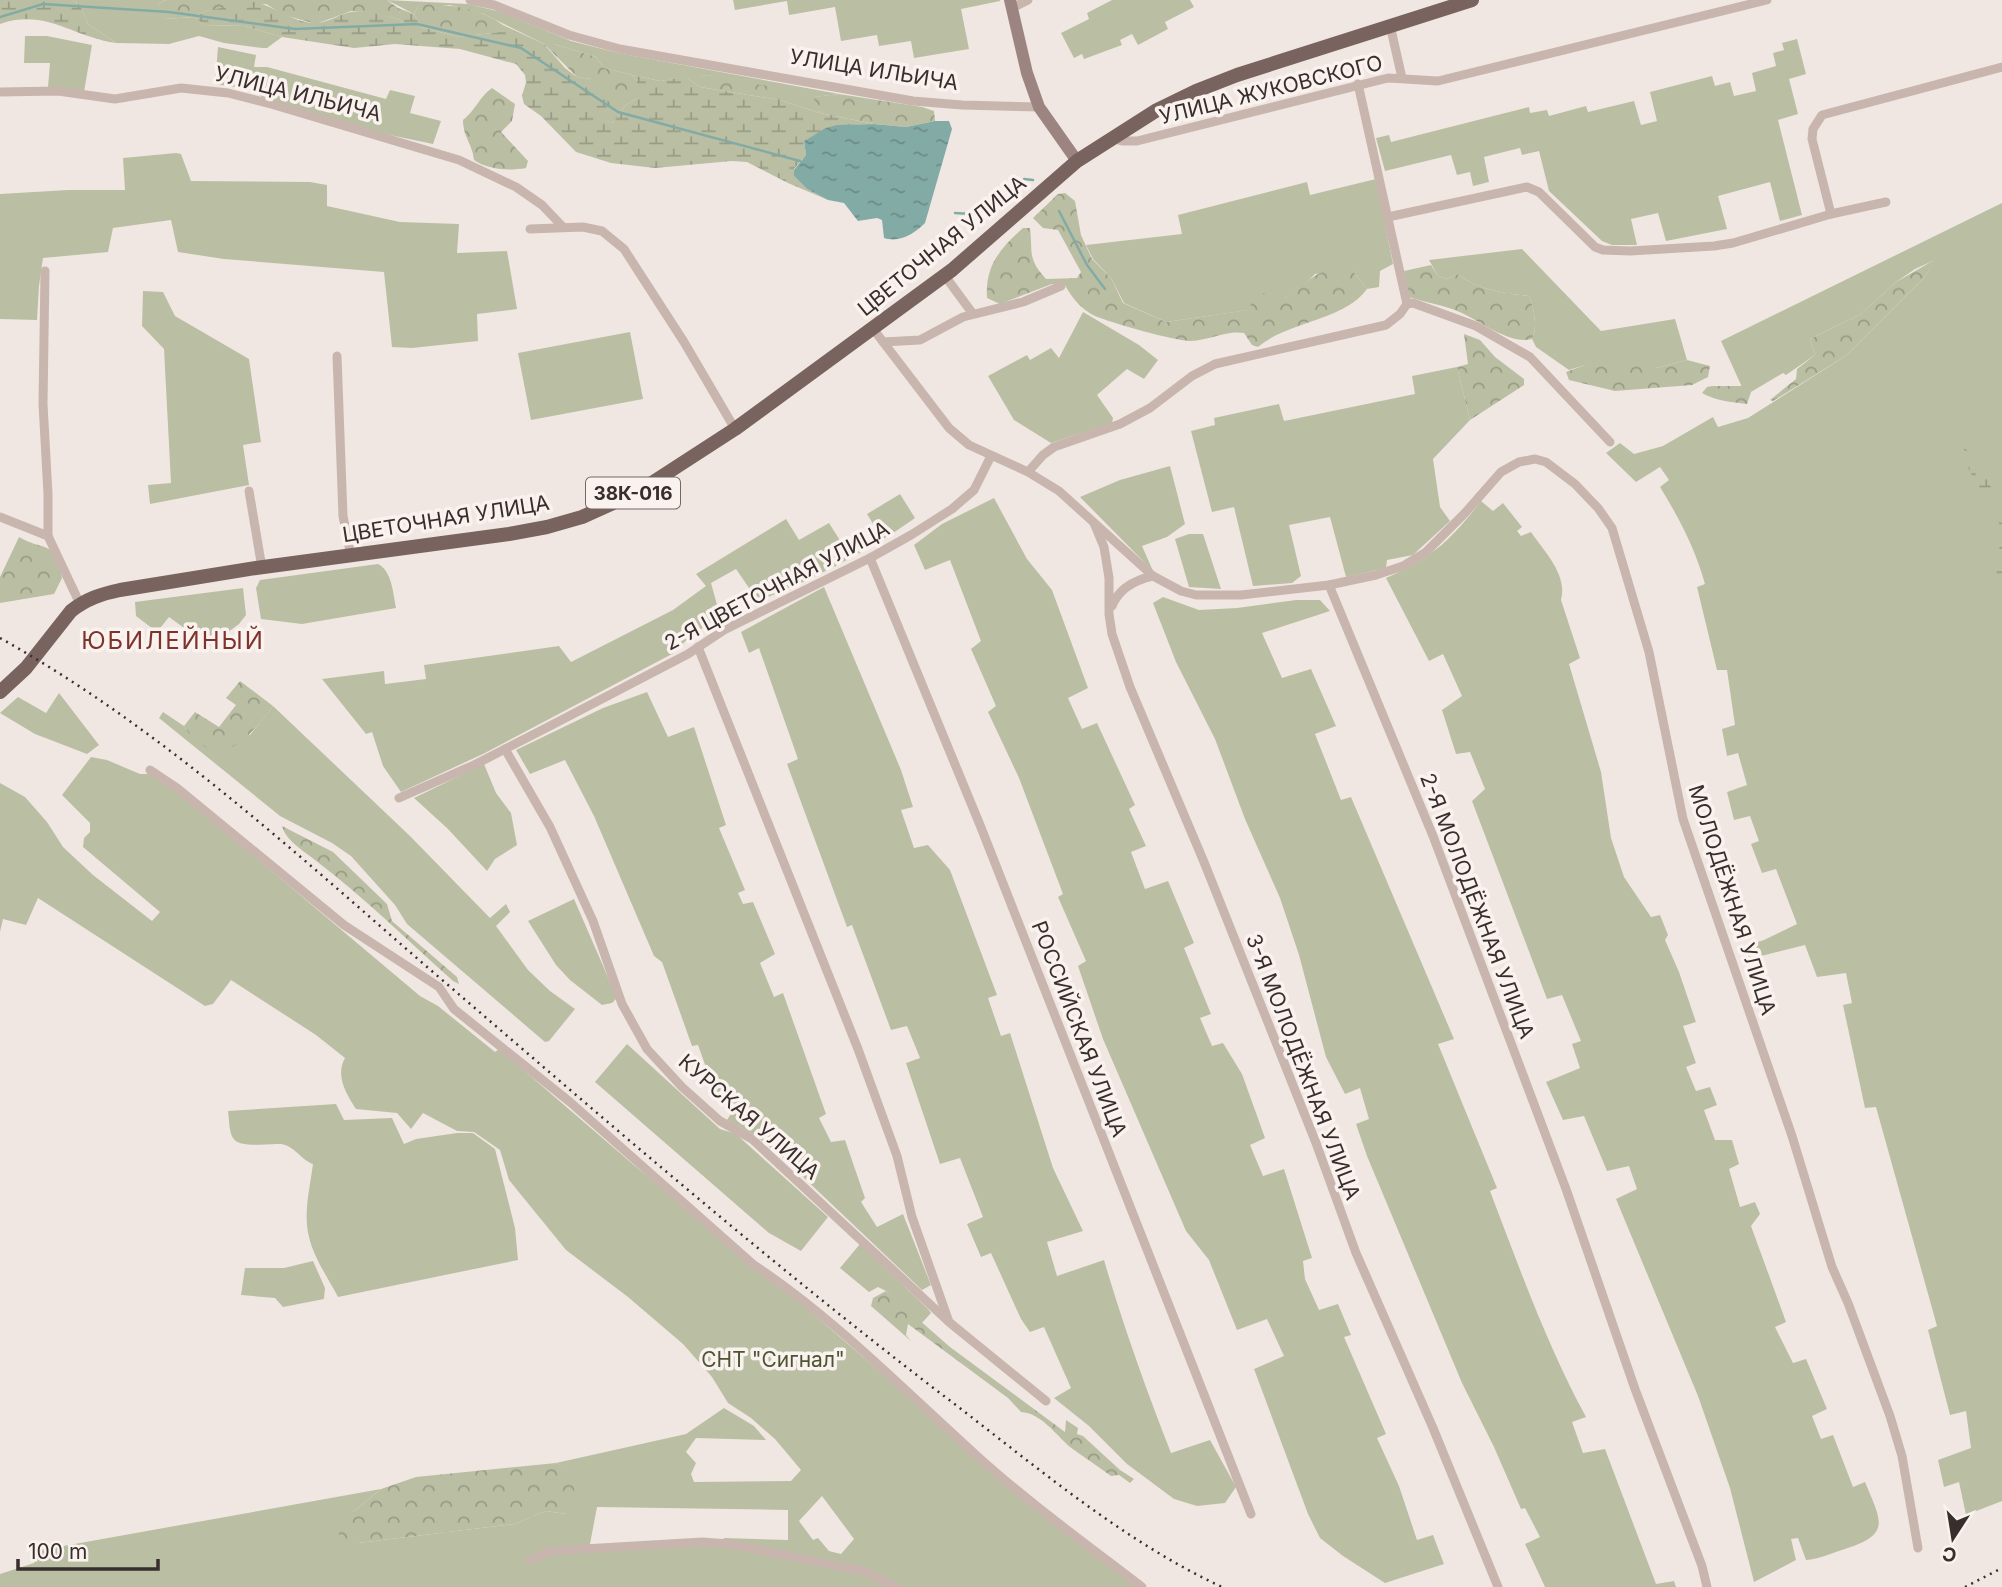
<svg xmlns="http://www.w3.org/2000/svg" width="2002" height="1587" font-family="Inter,sans-serif">
	<style>
		.green { fill: #babfa3; fill-rule: evenodd }
		.forest { fill: url(#forest-crowns) }
		.wetland { fill: url(#wetland-marsh) }
		.water { fill: url(#water-ripples) }
		.lines { fill: none; stroke-linecap: round; stroke-linejoin: round }
		.stream { stroke: #83aba6; stroke-width: 2.5 }
		.street { stroke: #c8b6ae; stroke-width: 9 }
		.secondary { stroke: #9c8580; stroke-width: 12 }
		.primary { stroke: #78635f; stroke-width: 14 }
		.rail { stroke: #382e2c; stroke-width: 2.5; stroke-dasharray: 2 5; stroke-linecap: butt }
		.labels { text-anchor: middle; stroke-width: 7; stroke-linejoin: round; paint-order: stroke }
		.shield { fill: #f9f2ee; stroke: #726966; stroke-width: 2 }
		.shield-label { font-size: 19px; font-weight: bold; fill: #382e2c }
		.street-label { font-size: 21px; fill: #382e2c; stroke: #f9f2ee }
		.park-label { font-size: 21px; fill: #4d5432; stroke: #f9f2ee }
		.quarter-label { font-size: 24px; letter-spacing: 2px; fill: #7f332d; stroke: #f9f2ee }
	</style>
	<defs>
		<pattern id="forest-crowns" width="20" height="18" patternUnits="userSpaceOnUse" patternTransform="scale(1.75)"><rect width="20" height="18" fill="#babfa3"/><path d="M2 6a3 3 0 1 1 6 0M12 15a3 3 0 1 1 6 0" fill="none" stroke="#989c85"/></pattern>
		<pattern id="wetland-marsh" width="20" height="14" patternUnits="userSpaceOnUse" patternTransform="scale(1.75)"><rect width="20" height="14" fill="#babfa3"/><path d="M1 5h8M5 5V1M11 12h8M15 12V8" fill="none" stroke="#989c85"/></pattern>
		<pattern id="water-ripples" width="26" height="14" patternUnits="userSpaceOnUse" patternTransform="scale(1.75)"><rect width="26" height="14" fill="#83aba6"/><path d="M2 4q2-2 4 0t4 0M15 11q2-2 4 0t4 0" fill="none" stroke="#6c8c87"/></pattern>
	</defs>
	<rect width="100%" height="100%" fill="#f1e7e2"/>
	<!-- green -->
	<g class="green">
		<polygon points="73,0 166,0 158,4 164,19 194,17 204,25 245,26 282,37 267,48 262,48 224,43 199,36 169,44 116,43 88,24 80,5"/>
		<polygon points="387,0 468,4 501,12 571,41 618,53 839,94 814,97 820,113 780,100 783,94 709,75 660,81 632,75 604,68 596,57 554,44 544,44 484,14 450,5 418,6 414,14"/>
		<polygon points="733,0 1000,0 1000,1 961,9 969,49 914,58 911,41 879,46 877,35 841,41 835,7 789,15 787,1 735,10"/>
		<polygon points="1112,0 1190,0 1194,7 1165,22 1168,29 1138,45 1132,34 1120,40 1122,45 1084,59 1082,54 1074,58 1061,33 1089,19 1087,13"/>
		<polygon points="25,36 47,36 92,45 84,92 48,87 50,63 24,63"/>
		<polygon points="1797,39 1806,74 1789,79 1798,114 1778,120 1802,215 1780,221 1770,182 1718,196 1727,229 1666,241 1658,213 1631,219 1637,245 1612,245 1602,241 1549,191 1539,151 1522,155 1520,148 1484,157 1489,182 1473,186 1470,172 1457,175 1451,155 1385,171 1376,138 1389,135 1391,142 1529,107 1530,113 1547,110 1549,116 1586,106 1588,112 1634,101 1641,125 1657,121 1650,92 1712,76 1715,86 1730,82 1734,96 1756,91 1752,73 1776,66 1773,53 1784,50 1782,43"/>
		<polygon points="218,47 256,55 254,67 267,67 386,99 390,90 415,96 410,113 441,121 433,144 337,124 264,99 253,90 215,84"/>
		<polygon points="176,153 181,154 191,181 310,182 327,185 327,206 400,222 459,224 457,253 507,251 517,309 477,314 478,341 412,348 392,347 384,272 224,259 178,252 171,220 113,228 108,252 43,258 39,286 37,320 0,319 0,194 68,190 125,190 123,158"/>
		<polygon points="1376,179 1393,264 1380,271 1379,287 1367,289 1353,271 1315,274 1299,290 1284,298 1249,310 1166,322 1124,303 1111,278 1093,259 1086,245 1182,234 1178,215 1307,182 1310,195"/>
		<path d="M2002 203V1501L1966 1515 1959 1482 1944 1487 1938 1460 1971 1448 1966 1411 1950 1415 1928 1330 1937 1326 1876 1107 1865 1108 1843 1005 1852 1003 1846 973 1817 977 1805 945 1745 960 1740 948 1764 940 1797 924 1776 869 1762 873 1751 844 1759 841 1750 816 1734 820 1727 792 1747 785 1738 753 1727 756 1722 729 1735 725 1727 670H1717L1697 587 1705 584C1695 548 1679 518 1660 487L1669 480 1660 467 1636 482 1606 453 1620 443 1634 454 1663 446 1713 417 1718 427 1748 418 1847 355 1924 278 1935 260 1915 269 1896 282 1861 314 1810 339 1815 355 1786 375 1783 373 1751 392 1748 387H1742L1721 341Z"/>
		<path d="M1522 249 1601 331 1675 319 1687 360 1656 368 1585 365 1569 370 1536 347 1532 339C1538 327 1534 308 1529 296 1504 293 1477 290 1458 274L1447 279 1438 276 1429 260Z"/>
		<polygon points="143,291 163,292 175,316 249,359 261,442 243,445 249,485 150,504 148,485 171,483 164,349 142,326"/>
		<polygon points="1083,312 1139,345 1158,360 1144,379 1127,369 1097,395 1113,418 1112,423 1051,443 1014,420 988,376 1027,355 1030,360 1051,348 1059,358"/>
		<polygon points="630,332 643,399 531,420 518,353"/>
		<polygon points="1457,367 1470,420 1433,459 1440,507 1450,521 1413,555 1387,560 1386,568 1346,577 1330,517 1289,525 1301,576 1292,583 1253,586 1234,507 1212,512 1191,431 1215,425 1214,418 1279,404 1284,421 1415,394 1412,376"/>
		<polygon points="1170,466 1185,524 1167,537 1142,546 1153,571 1080,497 1120,480"/>
		<path d="M900 494 915 518C867 552 814 579 758 601L736 569 711 583 721 619 695 632 672 654 485 753 401 792 383 766 372 732 366 734 322 679 384 671 385 684 426 679 424 665 559 646 571 662 673 610 706 586 696 574 786 519 799 540 829 523 848 553 880 535 867 514Z"/>
		<polygon points="994,498 1027,559 1052,590 1088,688 1068,698 1082,729 1097,723 1135,805 1129,809 1146,846 1131,852 1145,889 1168,881 1194,943 1184,948 1211,1014 1200,1018 1212,1046 1223,1043 1242,1074 1265,1138 1250,1145 1263,1176 1284,1169 1312,1258 1303,1261 1305,1279 1319,1310 1338,1304 1351,1335 1344,1337 1386,1434 1377,1438 1399,1486 1417,1540 1433,1535 1444,1564 1385,1583 1343,1556 1320,1538 1308,1514 1254,1369 1284,1356 1267,1319 1237,1330 1209,1260 1186,1231 1103,1039 1078,966 1086,961 1058,897 1063,894 1019,778 988,712 996,706 971,649 981,641 950,560 925,570 914,545 942,524"/>
		<path d="M1481 501 1493 511 1503 503 1522 527 1517 531 1521 536 1531 532C1544 551 1568 575 1561 600L1580 658 1569 664 1601 772 1611 838 1624 877 1651 917 1660 915 1668 935 1665 940 1679 972 1696 1022 1683 1026 1696 1063 1686 1067 1696 1091 1710 1087 1717 1105 1704 1110 1715 1140H1732L1739 1164 1729 1169 1740 1207 1755 1202 1760 1214 1751 1226 1786 1322 1775 1327 1793 1363 1806 1359 1827 1409 1812 1416 1821 1439 1833 1435 1853 1487 1865 1482C1881 1521 1892 1534 1845 1549 1832 1553 1819 1559 1806 1560L1798 1538 1791 1539 1796 1560 1754 1582 1730 1488 1698 1396 1616 1199 1637 1189 1629 1166 1607 1171 1584 1116 1563 1120 1546 1082 1580 1068 1572 1044 1581 1041 1562 995 1547 999 1472 801 1485 789 1470 752 1456 754 1442 710 1462 696 1443 654 1429 661 1386 578C1432 558 1451 540 1481 501Z"/>
		<polygon points="1189,534 1203,534 1221,589 1189,587 1175,539"/>
		<path d="M378 564C392 571 393 593 396 608L302 624 261 619 256 588 260 580Z"/>
		<path d="M824 587 901 770 913 807 901 810 914 848 928 845 950 870 997 995 988 998 1001 1036 1010 1033 1053 1168 1083 1231 1047 1242 1057 1276 1104 1260C1123 1325 1146 1389 1171 1453L1210 1440 1236 1487 1225 1503 1197 1506 1174 1499 1127 1464 1089 1426 1054 1398 1071 1388 1044 1327 1030 1332 1021 1319 991 1253 981 1257 967 1224 983 1217 960 1158 940 1164 906 1063 920 1058 907 1026 891 1030 852 925 847 927 787 764 798 759 759 648 749 653 741 632Z"/>
		<polygon points="243,588 246,615 239,624 209,646 169,617 157,632 136,616 135,602"/>
		<path d="M1163 597 1199 610 1237 608 1296 600H1320L1330 611 1262 633 1282 678 1311 669 1336 726 1315 734 1341 800 1351 797 1454 1039 1438 1044 1497 1188 1490 1191C1519 1267 1547 1345 1586 1417L1572 1422 1583 1453 1605 1449 1656 1584 1674 1581 1676 1587H1545L1525 1544 1540 1537 1525 1508 1521 1509 1494 1447 1462 1383 1367 1156 1356 1124 1369 1119 1360 1088 1345 1094 1326 1057 1299 955 1280 898 1245 819 1215 739 1176 662 1153 603Z"/>
		<polygon points="647,692 668,737 694,727 726,825 719,828 745,890 738,893 743,904 753,902 775,954 760,963 774,997 783,993 826,1114 819,1118 831,1142 845,1140 865,1198 861,1202 877,1227 903,1214 931,1285 922,1290 780,1155 756,1136 727,1120 734,1109 713,1087 698,1045 692,1046 662,962 654,956 594,816 565,760 530,774 516,750 603,708"/>
		<polygon points="59,693 99,745 87,754 35,734 0,713 18,697 46,713"/>
		<polygon points="273,706 410,836 490,918 506,904 510,912 496,926 528,970 550,991 575,1009 549,1041 545,1042 407,924 395,905 351,856 332,843 280,816 159,718 163,712 184,726 189,734 250,735"/>
		<path d="M91 757 107 760 140 774H151L192 804 420 996 438 1006 495 1052 499 1049 635 1166 781 1286 893 1383 1137 1587H0V1574L34 1563 41 1550 381 1489 353 1512 358 1543 515 1524 546 1511 566 1514 572 1470 556 1463 686 1434 724 1408 754 1426 766 1440 696 1438 686 1452 696 1463 691 1474 694 1482 791 1481 801 1470 775 1439 751 1418 728 1403 712 1377 683 1344 628 1297 566 1250 509 1180 500 1150 474 1132 457 1131 423 1113 411 1129 397 1113 356 1109C346 1094 335 1075 345 1058L316 1035 231 980 213 1004 205 1006 38 898 26 925 3 919 0 932V783L25 797 47 822 63 847 93 875 152 921 160 912 83 847 84 838 90 832V823L62 795ZM822 1496 854 1539 841 1554 829 1551 818 1538 813 1540 799 1521ZM597 1507 788 1510V1540L724 1538 719 1545 590 1544Z"/>
		<polygon points="484,764 496,793 511,813 517,845 495,859 487,871 448,829 414,798"/>
		<polygon points="574,899 617,998 612,1003 602,1005 570,980 556,965 528,921"/>
		<polygon points="627,1044 720,1129 736,1134 828,1217 801,1251 769,1233 595,1082"/>
		<path d="M336 1104 344 1120 392 1118 404 1144 416 1139 457 1133H473L495 1149 515 1228 518 1260 338 1297C328 1278 314 1258 309 1237 303 1214 310 1187 313 1164 301 1160 295 1146 281 1144 270 1143 239 1149 233 1138 229 1132 229 1118 228 1111Z"/>
		<polygon points="860,1244 928,1309 931,1313 921,1324 886,1291 878,1287 869,1292 840,1268"/>
		<polygon points="313,1261 325,1288 324,1299 283,1307 275,1298 241,1295 245,1268 284,1268"/>
	</g>
	<!-- forest -->
	<g class="forest">
		<polygon points="166,0 387,0 398,8 404,24 399,19 366,12 351,11 316,24 284,15 266,4 206,11 194,17 164,19 160,17 156,8 158,4"/>
		<path d="M427 4C453 5 482 9 503 25L501 32 458 37 421 27 414 14 418 6Z"/>
		<polygon points="544,44 554,44 596,57 604,68 632,75 637,81 637,98 625,106 613,123 604,120 591,79 577,77"/>
		<polygon points="709,75 772,87 784,94 780,100 700,87 686,77"/>
		<path d="M492 88 515 104 512 121 501 132 528 161 526 168C509 171 489 170 474 160 472 143 463 137 463 120 476 110 479 97 492 88Z"/>
		<polygon points="839,94 922,107 934,111 935,121 906,127 874,124 820,113 813,97"/>
		<path d="M1065 193 1075 201 1081 235 1092 259 1111 278 1123 303 1166 322 1248 310 1253 300 1264 293 1284 298C1317 279 1310 267 1353 271L1367 289C1344 321 1288 321 1258 347L1252 345 1244 333C1227 330 1210 340 1191 341 1174 341 1112 323 1095 316 1082 310 1071 297 1065 285L1052 284 1000 304 987 298C985 265 1000 249 1023 228H1030C1033 253 1027 258 1046 279L1077 278 1081 272 1058 230 1043 228 1033 218 1058 194Z"/>
		<polygon points="1936,259 1924,278 1847,355 1773,401 1770,400 1796,379 1797,369 1815,355 1810,339 1861,314 1896,282"/>
		<path d="M1431 265 1438 276 1447 279 1458 274C1477 290 1504 293 1529 296 1534 308 1538 327 1532 339 1508 346 1475 316 1452 309 1438 304 1423 302 1409 297L1404 271Z"/>
		<polygon points="1464,334 1480,340 1495,357 1524,379 1524,385 1470,420 1457,367 1468,364"/>
		<polygon points="1595,357 1649,363 1656,368 1687,360 1710,366 1708,377 1692,385 1615,391 1569,380 1566,372 1585,365 1588,359"/>
		<path d="M1712 386H1748L1751 392 1747 404C1731 402 1716 401 1702 393L1707 387Z"/>
		<path d="M19 537C45 552 56 539 62 578L54 594 0 603V577Z"/>
		<path d="M240 681 273 706C256 728 242 748 213 753L189 734 184 726 195 712 219 727 236 705 226 698Z"/>
		<path d="M282 826 333 852 387 904 392 921 457 977 459 984 453 981C407 940 364 897 315 860 304 851 286 841 282 826Z"/>
		<path d="M886 1291 950 1347 1065 1432 1066 1420 1078 1428 1077 1434 1083 1436 1120 1470 1134 1479 1130 1483 1119 1475 1111 1476C1098 1466 1083 1457 1070 1447 1056 1435 1041 1413 1021 1412L1008 1398 908 1324 906 1335 911 1341 871 1306 873 1298Z"/>
		<polygon points="556,1463 572,1469 575,1499 571,1510 566,1514 546,1511 515,1524 358,1543 338,1539 339,1533 353,1512 381,1489 416,1477"/>
	</g>
	<!-- wetland -->
	<g class="wetland">
		<path d="M0 0H73L80 5 88 24 116 43C73 37 45 8 0 24Z"/>
		<path d="M253 2C274 5 292 22 314 23 326 24 339 14 351 12 366 9 384 16 399 19L403 23 398 8 414 14 421 27 458 37 500 32 503 25 544 44 565 68 577 77 591 79 608 97 605 120 613 123 625 106 637 98V81L632 75 660 81 686 77 700 87 780 100 820 113 874 124C843 125 832 125 804 141L806 155 794 169V176L807 189 828 200 788 183 747 162 732 161 655 168 611 163 576 152 541 116 524 104 522 96 526 82 525 75 516 64 460 49 395 44 354 48 282 37 245 26 204 25 194 17 206 11Z"/>
		<path d="M1964 447 1981 466 2002 511V590L1994 579C1998 561 2002 540 1999 523 1991 496 1964 477 1964 447Z"/>
	</g>
	<!-- water -->
	<path class="water" d="M935 121H949L952 129 925 223C914 234 900 243 884 238L882 220 877 218 858 221 844 203 828 200 807 189 794 176V170L806 155 804 141 826 128 837 125 874 124 906 127Z"/>
	<g class="lines">
		<!-- stream -->
		<g class="stream">
			<polyline points="0,17 43,4 169,12 295,29 417,24 521,48 618,112 800,161"/>
			<polyline points="1059,211 1087,265 1105,289"/>
			<path d="M955 213C999 216 996 210 1024 179L1033 180"/>
		</g>
		<!-- street -->
		<g class="street">
			<polyline points="470,0 494,5 569,35 620,49 913,101 962,105 1039,107"/>
			<polyline points="1012,8 1028,0"/>
			<polyline points="1390,25 1402,78"/>
			<polyline points="1358,84 1407,304"/>
			<polyline points="0,92 58,91 115,99 181,88 228,93 271,104 459,160 516,187 542,205 563,227"/>
			<polyline points="1112,138 1122,141 1137,141 1388,78 1438,81 1767,0"/>
			<polyline points="1831,214 1886,202"/>
			<polyline points="1388,217 1527,187 1539,192 1595,247 1603,250 1630,251 1714,246 1733,243 1831,214 1812,139 1813,129 1822,115 2002,67"/>
			<polyline points="530,229 583,227 602,231 624,249 684,342 735,429"/>
			<polyline points="45,271 43,404 48,494 48,536"/>
			<polyline points="945,276 973,314"/>
			<polyline points="874,330 949,428 969,445 1028,472 1059,491 1153,576 1181,591 1196,595 1241,595 1329,585 1376,575 1403,566 1426,552 1465,513 1501,472 1519,462 1535,459 1546,462 1575,484 1598,508 1612,528 1649,652 1683,819 1792,1136 1832,1267 1848,1303 1890,1416 1902,1456 1918,1548"/>
			<polyline points="883,342 920,340 963,317 1023,302 1061,286"/>
			<polyline points="337,356 343,516 351,556"/>
			<polyline points="1028,472 1043,455 1054,447 1120,424 1150,408 1192,376 1215,364 1386,325 1400,314 1407,304 1413,303 1476,326 1530,357 1610,442"/>
			<polyline points="249,491 262,568"/>
			<polyline points="0,517 48,536 80,604"/>
			<polyline points="1094,523 1104,547 1109,578 1109,614 1112,634 1130,687 1204,862 1316,1143 1356,1253 1433,1428 1498,1587"/>
			<polyline points="870,558 980,825 1251,1514"/>
			<polyline points="1329,585 1433,836 1566,1189 1635,1389 1702,1566 1707,1587"/>
			<path d="M1112 606C1119 588 1135 580 1153 576"/>
			<polyline points="698,647 858,1049 897,1156 912,1217 949,1322 1046,1401"/>
			<polyline points="505,749 550,827 593,921 622,1004 647,1049 682,1087 720,1121 752,1139 948,1321"/>
			<path d="M150 770 177 788 344 925 439 987 454 1009 570 1102 754 1265C833 1317 905 1391 976 1455 1028 1502 1086 1544 1142 1587"/>
			<polyline points="399,798 474,765 548,727 688,654 724,630 870,558 911,535 952,509 974,490 991,456"/>
			<polyline points="530,1560 550,1551 702,1542 730,1544 863,1571 897,1587"/>
		</g>
		<!-- secondary -->
		<polyline class="secondary" points="1010,0 1027,73 1039,107 1077,161"/>
		<!-- primary -->
		<path class="primary" d="M0 692 26 668 71 611C86 599 101 594 120 590L256 568 509 534 547 527 582 517 613 503 644 488 735 429 952 270 1077 161 1157 110 1196 91 1237 75 1472 0"/>
		<!-- rail -->
		<g class="rail">
			<path d="M0 638C154 724 287 845 419 960 590 1107 761 1256 940 1393 1030 1461 1119 1539 1222 1587"/>
			<polyline points="1965,1587 2002,1568"/>
		</g>
	</g>
	<g class="labels">
		<!-- shield labels -->
		<rect class="shield" x="586" y="477.5" width="94" height="31" rx="5"/>
		<g class="shield-label">
			<text x="633" y="500">38К-016</text>
		</g>
		<!-- street labels -->
		<g class="street-label">
			<text transform="translate(874 70) rotate(9)" y="7">УЛИЦА ИЛЬИЧА</text>
			<text transform="translate(1271 90) rotate(-14)" y="7">УЛИЦА ЖУКОВСКОГО</text>
			<text transform="translate(298 94) rotate(14)" y="7">УЛИЦА ИЛЬИЧА</text>
			<text transform="translate(942 246) rotate(-39)" y="7">ЦВЕТОЧНАЯ УЛИЦА</text>
			<text transform="translate(446 519) rotate(-9)" y="7">ЦВЕТОЧНАЯ УЛИЦА</text>
			<text transform="translate(777 586) rotate(-28)" y="7">2-Я ЦВЕТОЧНАЯ УЛИЦА</text>
			<text transform="translate(1732 900) rotate(72)" y="7">МОЛОДЁЖНАЯ УЛИЦА</text>
			<text transform="translate(1477 906) rotate(69)" y="7">2-Я МОЛОДЁЖНАЯ УЛИЦА</text>
			<text transform="translate(1079 1029) rotate(69)" y="7">РОССИЙСКАЯ УЛИЦА</text>
			<text transform="translate(1303 1067) rotate(69)" y="7">3-Я МОЛОДЁЖНАЯ УЛИЦА</text>
			<text transform="translate(749 1117) rotate(41)" y="7">КУРСКАЯ УЛИЦА</text>
		</g>
		<!-- park labels -->
		<g class="park-label">
			<text x="773" y="1367">СНТ "Сигнал"</text>
		</g>
		<!-- quarter labels -->
		<g class="quarter-label">
			<text x="173" y="649">ЮБИЛЕЙНЫЙ</text>
		</g>
	</g>
	<!-- north arrow -->
	<g transform="translate(1953 1538) rotate(192)" stroke="#f9f2ee" stroke-width="5" paint-order="stroke">
	<path d="M0-5L12 26L0 18L-12 26Z" fill="#382e2c"/>
	<text y="-10" font-size="19" font-weight="bold" text-anchor="middle" fill="#382e2c">С</text>
	</g>
	<!-- scale -->
	<path d="M18 1559v10h140v-10" fill="none" stroke="#382e2c" stroke-width="3.5"/>
	<text x="28" y="1559" font-size="21" fill="#382e2c" stroke="#f9f2ee" stroke-width="5" paint-order="stroke">100 m</text>
</svg>
